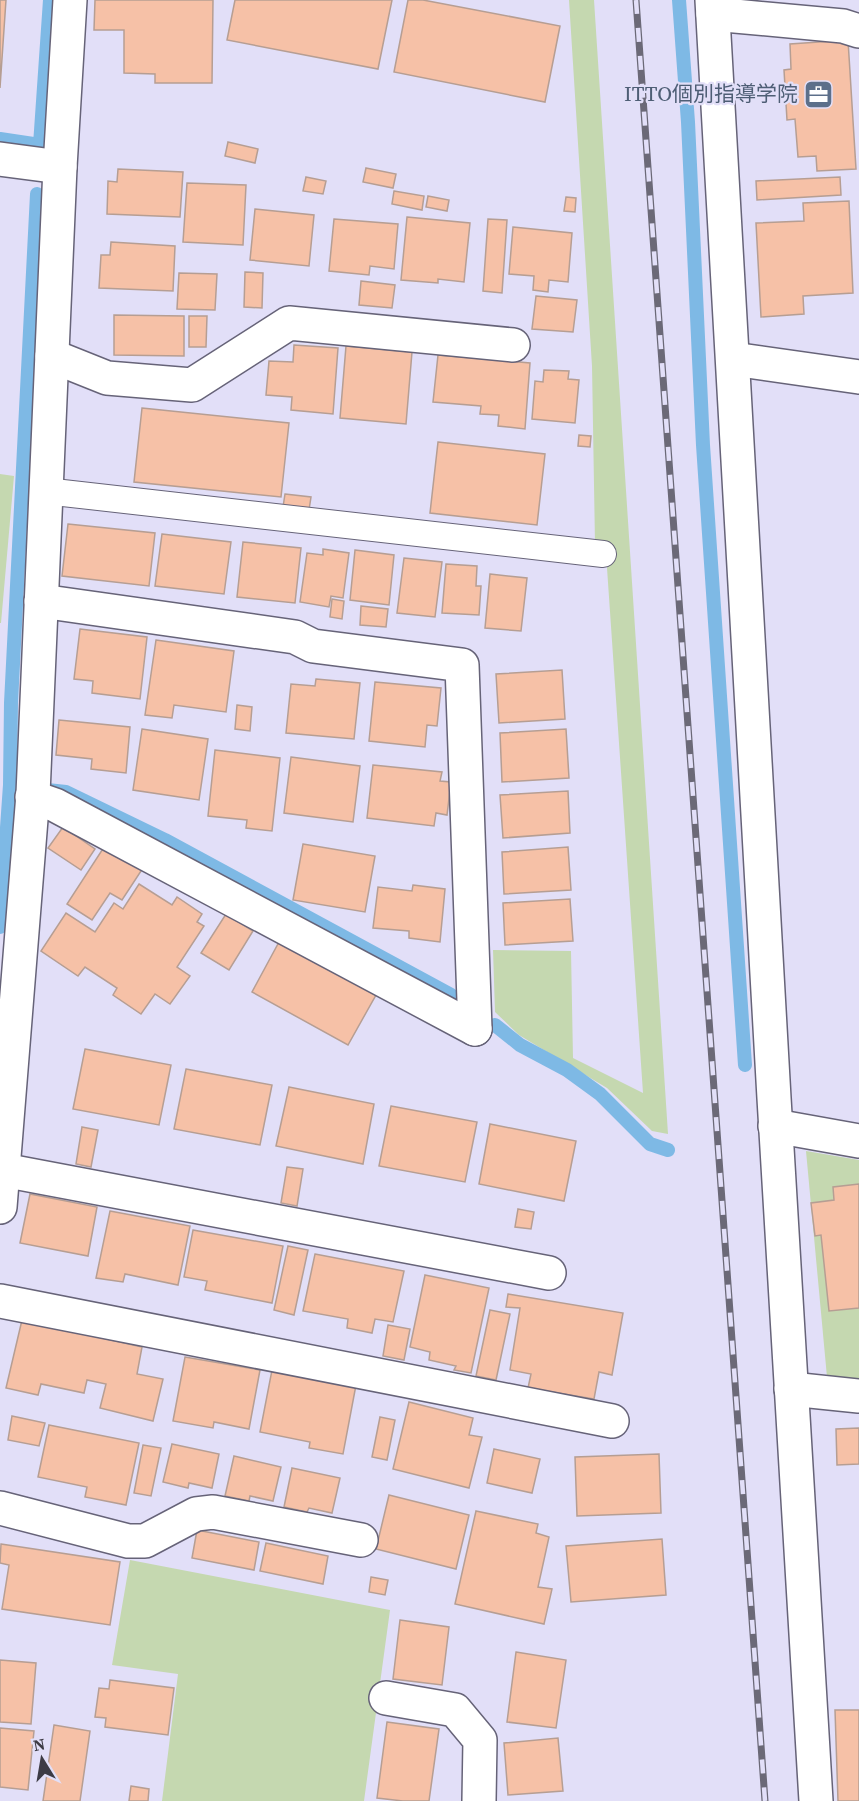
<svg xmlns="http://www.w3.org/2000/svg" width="859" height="1801" font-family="'Source Serif 4','Noto Sans JP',serif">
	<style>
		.green { fill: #c5d8b0 }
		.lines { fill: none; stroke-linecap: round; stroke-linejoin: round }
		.stream { stroke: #7eb9e5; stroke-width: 14 }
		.building { fill: #f6c1a7; stroke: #b69e93; stroke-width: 1.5 }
		.lane-casing { stroke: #666378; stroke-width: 28 }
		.street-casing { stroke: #666378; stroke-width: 36 }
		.secondary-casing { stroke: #666378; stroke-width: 36 }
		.lane { stroke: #fff; stroke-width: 26 }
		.street { stroke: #fff; stroke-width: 33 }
		.secondary { stroke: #fff; stroke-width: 33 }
		.rail-casing { stroke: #6b6977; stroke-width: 7 }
		.rail { stroke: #e2dff8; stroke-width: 4.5; stroke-dasharray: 14; stroke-linecap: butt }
		.labels { text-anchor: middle; stroke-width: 4.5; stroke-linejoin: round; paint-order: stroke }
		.service-label { font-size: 21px; fill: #4e5e75; stroke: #e2dff8; text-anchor: end }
	</style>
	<rect width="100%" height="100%" fill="#e2dff8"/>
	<!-- green -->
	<g class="green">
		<polygon points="569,0 594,0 668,1134 652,1131 607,1088 519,1035 495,1012 493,950 571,951 573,1058 643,1093 607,568 611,548 595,544 592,366"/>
		<polygon points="0,474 14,476 1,623 0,623"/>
		<polygon points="806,1151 859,1160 859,1381 827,1377"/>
		<polygon points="130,1560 390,1610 364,1801 162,1801 178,1674 112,1665"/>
	</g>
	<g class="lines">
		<!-- stream -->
		<g class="stream">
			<polyline points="679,0 688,122 703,445 745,1065"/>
			<polyline points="0,139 40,145 50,0"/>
			<polyline points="47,790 66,792 165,840 451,995"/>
			<polyline points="0,927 10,785 11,703 37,194"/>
			<polyline points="495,1025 520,1045 567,1070 600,1094 650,1144 668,1150"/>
		</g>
	</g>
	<!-- building -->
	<g class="building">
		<polygon points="0,0 6,0 0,88"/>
		<polygon points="95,0 213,0 212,83 155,83 155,74 124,73 124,30 94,30"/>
		<polygon points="235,0 392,0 378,69 227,40"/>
		<polygon points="408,0 423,0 560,26 545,102 394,72"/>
		<polygon points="848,40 856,169 817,171 816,156 798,157 795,119 787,120 784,70 791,69 790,44"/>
		<polygon points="228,142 258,149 255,163 225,156"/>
		<polygon points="366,168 396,174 393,188 363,182"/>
		<polygon points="118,169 183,172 180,217 107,214 108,181 117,182"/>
		<polygon points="306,177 326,181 323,194 303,191"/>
		<polygon points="840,177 841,195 757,200 756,181"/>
		<polygon points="187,183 246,185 243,245 183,242"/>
		<polygon points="394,191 424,196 422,210 392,204"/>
		<polygon points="428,196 449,200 447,211 426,207"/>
		<polygon points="566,197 576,198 575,212 564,211"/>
		<polygon points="849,201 853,293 803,296 804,314 761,317 756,223 804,221 803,203"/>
		<polygon points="255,209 314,215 309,266 250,260"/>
		<polygon points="407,217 470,223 464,282 438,279 438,283 401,280"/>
		<polygon points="334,219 398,224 394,269 370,266 369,275 329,271"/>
		<polygon points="488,219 507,220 502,293 483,291"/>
		<polygon points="513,227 572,233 568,282 549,280 548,292 533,290 534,276 509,274"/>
		<polygon points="111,242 175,246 173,291 99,288 101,255 110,255"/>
		<polygon points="245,272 263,273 262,308 244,307"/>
		<polygon points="179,273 217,274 215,310 177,309"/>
		<polygon points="361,281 395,285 392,308 359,305"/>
		<polygon points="536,296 577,300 573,332 532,329"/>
		<polygon points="114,315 184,316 184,356 114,355"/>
		<polygon points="189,316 207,316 206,347 189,347"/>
		<polygon points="294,345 338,348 333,414 291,410 292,397 266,395 269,361 293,362"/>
		<polygon points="346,346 412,352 406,424 340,418"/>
		<polygon points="438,355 530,363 525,429 498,426 499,415 480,414 481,406 433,402"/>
		<polygon points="544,370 569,371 568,379 579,380 575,423 532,419 535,381 543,382"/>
		<polygon points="142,408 289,423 281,497 134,482"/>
		<polygon points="579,435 591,436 590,447 578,446"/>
		<polygon points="438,442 545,454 537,525 430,513"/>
		<polygon points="285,494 311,497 309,510 283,507"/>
		<polygon points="68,524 155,533 149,586 62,576"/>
		<polygon points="162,534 231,542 224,594 155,586"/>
		<polygon points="243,542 301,548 295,603 237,597"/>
		<polygon points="323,549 349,553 343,598 331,596 329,607 300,602 307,553 323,555"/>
		<polygon points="355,550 394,555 389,605 350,600"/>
		<polygon points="404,558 442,562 435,617 397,613"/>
		<polygon points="446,564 477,566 476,586 481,586 479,615 442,613"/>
		<polygon points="490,574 527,578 521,631 485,628"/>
		<polygon points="332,599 344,601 342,619 330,617"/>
		<polygon points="361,606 388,609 386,627 360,625"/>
		<polygon points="80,629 147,637 140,699 92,693 93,681 74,679"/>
		<polygon points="156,640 234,651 226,712 174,705 172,718 145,715"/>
		<polygon points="562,670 565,719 499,723 496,674"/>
		<polygon points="316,679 360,683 354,739 286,733 291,684 315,686"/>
		<polygon points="375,682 441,688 437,726 427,725 425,747 369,741"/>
		<polygon points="237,705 252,707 250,731 235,729"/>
		<polygon points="59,720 130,727 126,773 91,769 92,759 56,755"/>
		<polygon points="142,729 208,739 199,800 133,790"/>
		<polygon points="566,729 569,778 502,782 500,733"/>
		<polygon points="215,750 280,758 272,831 246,828 247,820 208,816"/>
		<polygon points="291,757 360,766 353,822 284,813"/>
		<polygon points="373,765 442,772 440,781 451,782 447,815 436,813 434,826 367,818"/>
		<polygon points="568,791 570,833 503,838 500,795"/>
		<polygon points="63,827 95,849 81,870 48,848"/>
		<polygon points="106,844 143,868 122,900 110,893 92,920 67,904"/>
		<polygon points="303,844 375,856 365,912 293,900"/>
		<polygon points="568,847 571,890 504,894 502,852"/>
		<polygon points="139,884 172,905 177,897 202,914 197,922 204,926 177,967 190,976 170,1004 155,994 141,1014 113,995 117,988 85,967 78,976 41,951 66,913 95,932 114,903 123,909"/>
		<polygon points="413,885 445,889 440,942 409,938 409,931 373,928 378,887 412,891"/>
		<polygon points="570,899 573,941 505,945 503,903"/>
		<polygon points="226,914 253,931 229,970 201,953"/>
		<polygon points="279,942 376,995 348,1045 252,992"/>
		<polygon points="85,1049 171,1065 159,1125 73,1109"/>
		<polygon points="186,1069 272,1085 260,1145 174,1129"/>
		<polygon points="289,1087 374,1104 363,1164 276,1146"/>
		<polygon points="391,1106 477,1122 465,1182 379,1166"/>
		<polygon points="490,1124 576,1141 564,1201 479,1184"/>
		<polygon points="82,1127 98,1130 91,1167 76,1164"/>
		<polygon points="287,1167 303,1169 297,1206 281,1203"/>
		<polygon points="859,1184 859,1308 829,1311 821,1235 815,1236 811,1203 834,1200 833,1187"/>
		<polygon points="30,1194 97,1207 88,1256 20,1243"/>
		<polygon points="518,1209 534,1212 531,1229 515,1227"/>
		<polygon points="110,1211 190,1226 178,1285 125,1274 123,1282 96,1278"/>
		<polygon points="193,1230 283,1246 272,1303 205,1290 207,1281 184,1277"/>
		<polygon points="288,1246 308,1250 294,1315 274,1310"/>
		<polygon points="315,1254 404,1271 393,1322 375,1319 372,1333 347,1328 348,1319 303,1311"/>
		<polygon points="425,1275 489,1288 471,1373 454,1370 456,1366 429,1360 430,1352 410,1347"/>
		<polygon points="508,1294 623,1313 612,1375 599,1372 594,1399 528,1388 531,1374 510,1370 520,1308 506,1307"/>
		<polygon points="490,1310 510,1314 496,1380 476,1376"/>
		<polygon points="22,1320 142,1347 137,1374 163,1379 153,1421 100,1408 106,1384 87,1380 84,1393 41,1384 38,1395 6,1388"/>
		<polygon points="388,1325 410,1329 404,1360 383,1356"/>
		<polygon points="185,1357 260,1370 249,1429 214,1422 213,1428 173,1421"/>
		<polygon points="272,1370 356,1385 343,1454 309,1448 310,1442 260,1432"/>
		<polygon points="409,1402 473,1418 469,1435 482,1437 469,1488 393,1469"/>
		<polygon points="12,1416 45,1423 39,1446 8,1440"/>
		<polygon points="380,1417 395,1420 387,1460 372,1457"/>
		<polygon points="49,1425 139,1443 126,1505 85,1497 87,1487 38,1477"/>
		<polygon points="859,1428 859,1464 837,1465 836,1429"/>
		<polygon points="172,1444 219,1454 212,1488 189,1483 188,1488 163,1482"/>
		<polygon points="143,1445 161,1448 151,1496 134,1493"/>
		<polygon points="494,1449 540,1459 532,1493 487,1483"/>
		<polygon points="659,1454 661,1513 577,1516 575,1457"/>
		<polygon points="234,1456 281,1467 273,1501 250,1496 249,1501 225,1496"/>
		<polygon points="292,1468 340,1478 332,1513 309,1508 307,1512 284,1507"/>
		<polygon points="389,1495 469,1515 456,1569 376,1549"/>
		<polygon points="476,1511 538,1524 536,1533 549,1537 538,1587 552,1589 544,1624 455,1604"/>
		<polygon points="197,1530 259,1542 254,1570 192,1558"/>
		<polygon points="662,1539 666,1595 571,1602 566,1546"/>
		<polygon points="266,1543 328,1556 323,1584 260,1571"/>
		<polygon points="1,1544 120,1562 110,1625 2,1609 9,1565 0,1563"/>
		<polygon points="371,1577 388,1580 385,1595 369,1592"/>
		<polygon points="400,1620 449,1627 442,1685 393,1679"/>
		<polygon points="516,1652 566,1660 556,1728 507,1722"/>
		<polygon points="0,1660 36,1663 31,1724 0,1722"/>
		<polygon points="110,1680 174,1688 168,1735 105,1727 106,1718 95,1717 99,1688 109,1689"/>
		<polygon points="835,1710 859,1710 859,1801 838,1801"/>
		<polygon points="387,1722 439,1729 429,1801 403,1801 377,1798"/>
		<polygon points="54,1725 90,1731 80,1801 43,1801"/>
		<polygon points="0,1728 34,1731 28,1790 0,1787"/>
		<polygon points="558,1738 563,1791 508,1795 504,1743"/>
		<polygon points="131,1786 149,1789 148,1801 129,1801"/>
	</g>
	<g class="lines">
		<defs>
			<polyline id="lane" points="45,491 603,554"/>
			<g id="street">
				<polyline points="713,14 843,26 859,31"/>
				<polyline points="0,159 60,167"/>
				<polyline points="52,356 107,378 192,385 289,323 513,345"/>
				<polyline points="733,359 859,377"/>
				<polyline points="41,601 295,637 313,646 462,665 475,1029"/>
				<polyline points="32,797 55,805 475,1029"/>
				<polyline points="775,1126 859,1141"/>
				<polyline points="3,1170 549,1273"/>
				<polyline points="0,1207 33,794 60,167 70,0"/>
				<polyline points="0,1301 612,1421"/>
				<polyline points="791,1389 859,1396"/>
				<polyline points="0,1508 128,1541 145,1541 196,1514 213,1512 361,1540"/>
				<polyline points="386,1698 455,1710 480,1740 479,1801"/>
			</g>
			<polyline id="secondary" points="712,0 774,1098 816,1801"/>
		</defs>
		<!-- lane casing -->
		<use href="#lane" class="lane-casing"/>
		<!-- street casing -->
		<use href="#street" class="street-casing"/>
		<!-- secondary casing -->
		<use href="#secondary" class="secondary-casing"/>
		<!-- lane -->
		<use href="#lane" class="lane"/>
		<!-- street -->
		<use href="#street" class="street"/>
		<!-- secondary -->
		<use href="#secondary" class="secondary"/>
		<defs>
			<polyline id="rail" points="636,0 765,1801"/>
		</defs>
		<!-- rail casing -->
		<use href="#rail" class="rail-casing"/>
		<!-- rail -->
		<use href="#rail" class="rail"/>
	</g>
	<!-- icons -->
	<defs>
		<symbol id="office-square" viewBox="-11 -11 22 22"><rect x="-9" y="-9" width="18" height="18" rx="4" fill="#5c6f8a" stroke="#e2dff8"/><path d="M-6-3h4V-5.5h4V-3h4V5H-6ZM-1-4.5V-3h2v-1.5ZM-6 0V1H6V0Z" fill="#fff"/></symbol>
	</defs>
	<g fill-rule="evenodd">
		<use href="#office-square" x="802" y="78" width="33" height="33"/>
	</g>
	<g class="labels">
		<!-- service labels -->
		<g class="service-label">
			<text x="798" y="101">ITTO個別指導学院</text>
		</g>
	</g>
	<!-- north arrow -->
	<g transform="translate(42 1759) rotate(349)" stroke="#e2dff8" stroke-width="4.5" paint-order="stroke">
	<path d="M0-4.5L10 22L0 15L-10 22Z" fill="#3d3b45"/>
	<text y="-9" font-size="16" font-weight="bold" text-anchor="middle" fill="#3d3b45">N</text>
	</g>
</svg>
